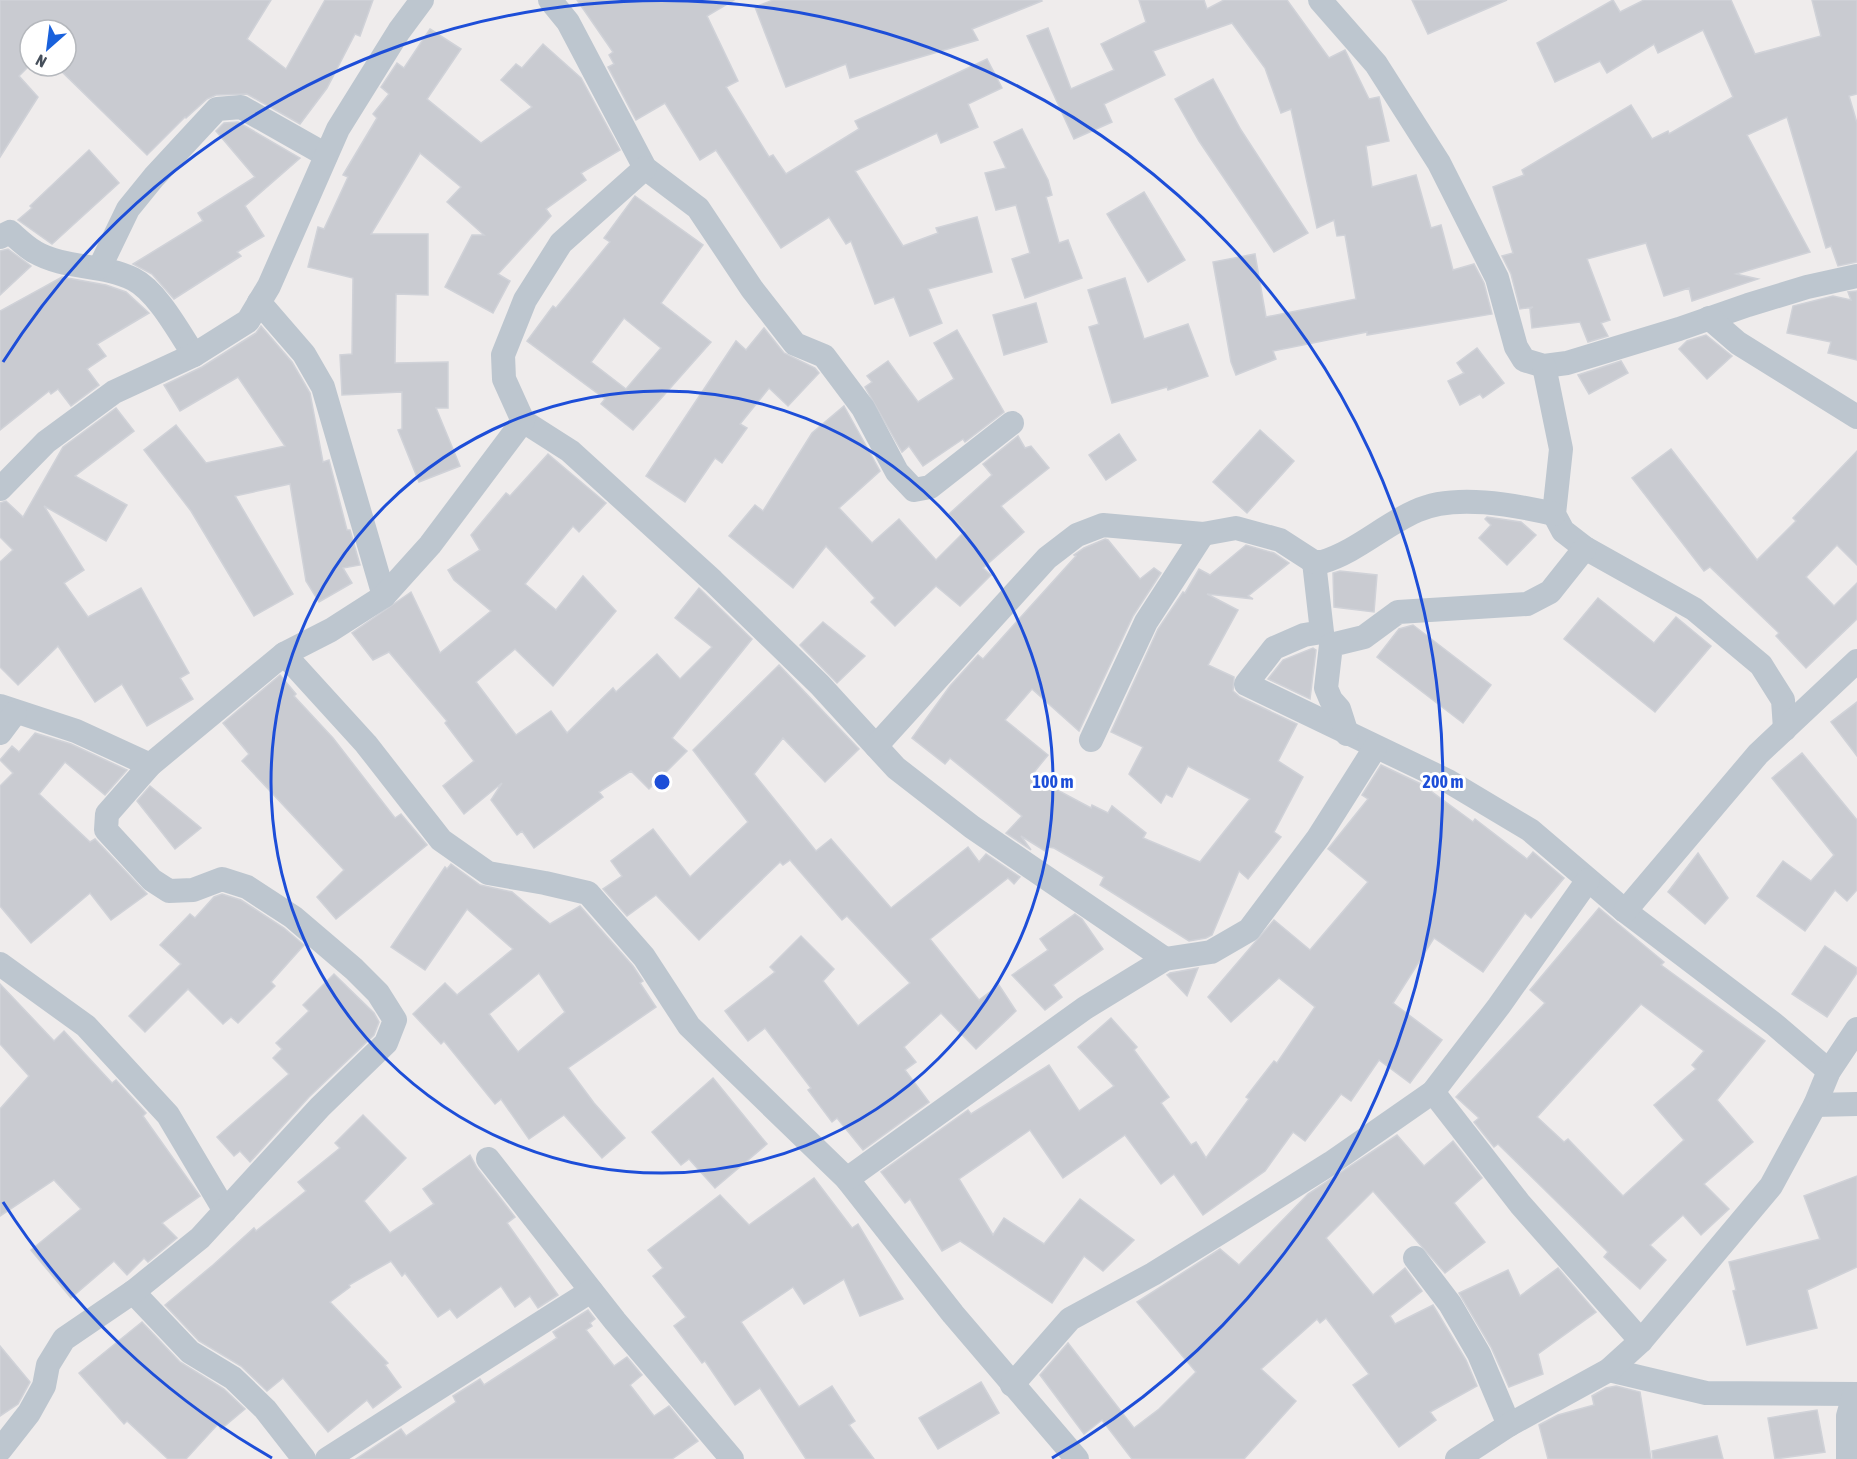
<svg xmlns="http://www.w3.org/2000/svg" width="1857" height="1459" font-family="'Asap Condensed',sans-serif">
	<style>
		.building { fill: #c9cbd1; stroke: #d0d2d8; stroke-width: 1.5; fill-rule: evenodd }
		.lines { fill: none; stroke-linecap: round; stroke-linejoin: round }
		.minor { stroke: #bdc6cf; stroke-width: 24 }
		.ring { fill: none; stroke: #1d4ed8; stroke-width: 3 }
		.centre { fill: #1d4ed8; stroke: #fff; stroke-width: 3 }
		.ring-label { font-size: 18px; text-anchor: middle; font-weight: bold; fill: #1d4ed8; stroke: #fff; stroke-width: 6; stroke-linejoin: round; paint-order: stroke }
	</style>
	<rect width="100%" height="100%" fill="#efecec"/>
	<!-- building -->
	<g class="building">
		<polygon points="0,0 271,0 247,39 286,69 325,0 373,0 360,36 355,34 327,88 300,124 247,94 216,95 207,99 186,118 185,117 147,155 56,66 66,66 66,30 30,30 30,65 19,76 38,97 0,157"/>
		<polygon points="577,0 734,0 707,16 738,81 726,87 769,157 773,155 786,174 859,129 855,121 987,59 1002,88 968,104 978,127 941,143 937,133 855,171 903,246 938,233 936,228 977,217 992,272 928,289 942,323 910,336 894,297 875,304 851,241 846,244 829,217 781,248 716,150 700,160 665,103 636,120 608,67 614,64 609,55 613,52"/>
		<polygon points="773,0 1041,0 1042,1 972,29 978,40 850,78 846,64 786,87 755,7"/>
		<polygon points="1139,0 1204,0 1207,9 1224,0 1287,0 1329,58 1345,50 1369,99 1379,97 1389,141 1366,146 1372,187 1416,175 1431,228 1441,225 1453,270 1474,264 1484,283 1492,314 1367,335 1367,332 1273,351 1276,359 1236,375 1231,362 1213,262 1255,254 1266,317 1356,299 1345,235 1337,236 1334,220 1317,228 1291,109 1281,113 1265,68 1232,23 1153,51 1165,75 1104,104 1112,122 1074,139 1027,36 1048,28 1071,89 1114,70 1101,44 1146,22"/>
		<polygon points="1412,0 1507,0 1428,34"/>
		<polygon points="1613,0 1620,12 1644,0 1731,0 1755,54 1821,36 1812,0 1857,0 1857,94 1849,96 1857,123 1857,262 1838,266 1831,246 1826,248 1787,117 1747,135 1810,252 1736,274 1758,279 1692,301 1689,288 1664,296 1646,243 1587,259 1610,320 1601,323 1608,336 1588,342 1580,322 1532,328 1530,309 1533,307 1520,309 1511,274 1502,256 1513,253 1493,187 1524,175 1522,170 1631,105 1652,139 1668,131 1669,134 1733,97 1703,30 1658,53 1654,44 1607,73 1600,61 1555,82 1537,43"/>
		<polygon points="430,29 461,49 427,99 481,143 532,107 501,80 516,64 522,68 543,44 581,78 620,150 581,173 586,180 546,209 551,216 498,274 510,281 493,313 445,287 472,235 484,235 447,202 461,187 420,153 371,234 428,234 428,295 396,294 395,363 448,362 448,408 436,408 460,466 419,482 398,430 402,429 402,392 342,395 340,355 352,354 353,278 308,267 318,227 324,229 348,177 343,175 377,118 373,114 389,94 381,87 397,63 404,68"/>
		<polygon points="1213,79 1241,130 1308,233 1274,252 1199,141 1175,99"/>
		<polygon points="238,122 300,158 245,206 264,236 237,252 241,256 174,299 152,274 133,264 203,221 198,213 255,177 216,131 224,123"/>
		<polygon points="1022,129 1048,180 1052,195 1046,197 1059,243 1068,240 1082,278 1025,298 1012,259 1030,253 1016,205 996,210 985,173 1006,168 994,142"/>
		<polygon points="89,150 119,183 52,244 18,220 32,208 30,206"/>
		<polygon points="1144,192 1185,260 1148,282 1107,214"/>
		<path d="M635 196 703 245 661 303 711 342 633 430 601 404 605 399 527 341 553 306 556 308 610 242 604 238ZM624 318 661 348 626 389 591 362Z"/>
		<polygon points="8,249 31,266 0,295 0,251"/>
		<polygon points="62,277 106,285 126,292 149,313 97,344 106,356 87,369 99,385 71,406 58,389 51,394 49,391 0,430 0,311"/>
		<polygon points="1125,278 1144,339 1188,324 1208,376 1168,390 1167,387 1112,403 1089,327 1099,324 1088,290"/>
		<polygon points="1857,291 1857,360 1828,353 1831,342 1787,333 1793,306 1833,296 1851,300 1848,292"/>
		<polygon points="1036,303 1047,342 1004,355 993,315"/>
		<polygon points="261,326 292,362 310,393 323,462 329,460 347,530 350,530 360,565 343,568 352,583 319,602 306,581 290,484 235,496 293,594 254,616 191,511 144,450 176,425 206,463 285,446 238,377 180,411 164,385 202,367 256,333"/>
		<polygon points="764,328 784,353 815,368 819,373 788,406 769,388 740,424 747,428 722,463 715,458 685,502 646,476 736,341 746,350"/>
		<polygon points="957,330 1004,412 965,442 963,439 923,466 909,446 902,452 865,387 872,382 867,376 888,361 918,402 954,379 934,343"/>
		<polygon points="1706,335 1732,356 1707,379 1679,349 1687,341"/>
		<polygon points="1477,348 1504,383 1483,398 1480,394 1460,405 1448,381 1464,373 1457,363"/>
		<polygon points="1621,361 1628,373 1589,394 1578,375"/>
		<polygon points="844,406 880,471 839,508 872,543 899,519 936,560 965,531 949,514 992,475 983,464 1018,436 1025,448 1031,446 1049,468 1001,506 1024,532 983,568 991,575 960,606 936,586 895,626 871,602 875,598 826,546 793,588 729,536 755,505 763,511 812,433"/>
		<polygon points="116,408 134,431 75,476 127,505 106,541 44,506 84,570 64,583 88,617 141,588 189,673 180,678 193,699 147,726 122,684 95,702 58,646 18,685 0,667 0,562 13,550 0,537 0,503 6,501 23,517 63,447"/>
		<polygon points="1260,430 1294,461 1247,513 1213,482"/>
		<polygon points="1119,434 1136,460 1106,480 1089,455"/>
		<polygon points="1671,449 1757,560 1796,521 1793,518 1857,451 1857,565 1837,545 1806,577 1834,606 1857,583 1857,619 1806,668 1776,636 1779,633 1710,567 1704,571 1632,478"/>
		<polygon points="548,454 606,503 579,532 573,526 525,584 556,610 583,576 616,611 553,686 515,649 476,682 516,735 551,711 567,733 613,688 616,692 657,654 680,679 712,647 675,618 699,588 752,639 672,738 687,751 649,789 631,771 599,792 603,797 534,848 522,831 517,835 491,800 502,783 464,814 443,786 474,761 445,723 447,721 389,652 373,660 352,633 411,592 440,653 491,611 454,580 448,570 480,550 471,535 506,493 510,496"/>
		<polygon points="1487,517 1521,522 1536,535 1507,565 1479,538 1491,525 1485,519"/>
		<polygon points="1105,539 1108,540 1140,579 1154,568 1161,573 1133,616 1079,731 1032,689 1005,720 1048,755 1031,776 1091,808 1092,805 1108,813 1112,806 1146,833 1143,838 1200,862 1250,799 1188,766 1172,797 1166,794 1161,803 1129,774 1143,747 1111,732 1158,629 1183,592 1185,593 1199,569 1210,575 1246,545 1274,553 1289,563 1248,596 1253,599 1207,594 1238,610 1208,665 1234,677 1233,691 1240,697 1297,724 1278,761 1303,777 1274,832 1281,837 1248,879 1239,871 1212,935 1206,938 1189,941 1100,885 1104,877 1054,848 1048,847 1045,851 1021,836 1031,850 1006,833 1022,816 950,758 945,764 912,738 950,686 978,655 983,659 1076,556 1074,555 1084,548"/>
		<polygon points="1340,571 1377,575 1374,612 1334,607 1333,573"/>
		<polygon points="1598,598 1654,643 1676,617 1711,646 1655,712 1564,639"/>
		<polygon points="823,622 865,656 837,683 800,645"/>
		<polygon points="1413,625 1491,685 1463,723 1377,657 1399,629"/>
		<polygon points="1313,648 1316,650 1310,699 1268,679 1283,660"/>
		<polygon points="779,665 859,749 825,782 783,738 754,774 816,851 831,839 891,908 968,847 979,862 986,854 1020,877 1014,884 1008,878 930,939 979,1000 999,985 1016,1011 976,1049 941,1013 904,1047 916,1062 905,1070 929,1102 863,1150 837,1118 832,1122 808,1090 811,1088 765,1028 748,1041 725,1011 775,972 770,967 801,936 834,969 823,981 858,1026 910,983 847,916 842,920 790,860 783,865 780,862 699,940 656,895 627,916 603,889 622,876 611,861 653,829 690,877 748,822 693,750"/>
		<polygon points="280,675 296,694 294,696 333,738 395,818 401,814 427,845 336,919 317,897 344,870 242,761 249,754 223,723"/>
		<polygon points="1857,702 1857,756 1831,722"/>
		<polygon points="35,733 71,744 127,770 105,795 65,762 39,794 90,842 95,839 147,894 111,920 90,893 31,943 0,906 0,786 13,773 0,760 12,746 19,752"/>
		<polygon points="1802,753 1857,820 1857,890 1847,901 1835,890 1805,931 1757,896 1783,861 1811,881 1834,855 1772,778"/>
		<polygon points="1381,765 1421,784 1473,822 1475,819 1527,859 1533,852 1564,878 1531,918 1525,913 1483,972 1434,938 1393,1003 1442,1040 1410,1083 1379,1060 1351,1101 1341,1094 1305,1141 1293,1132 1265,1171 1203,1215 1174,1174 1161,1184 1125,1135 1063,1178 1030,1130 959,1179 993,1235 1004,1218 1044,1244 1080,1199 1134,1240 1103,1271 1084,1256 1052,1303 960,1241 942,1251 910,1199 905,1203 881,1172 968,1110 971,1114 1049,1065 1079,1111 1114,1086 1078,1047 1111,1018 1137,1047 1134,1050 1169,1097 1161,1103 1191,1145 1196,1142 1206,1158 1249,1099 1246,1097 1274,1061 1277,1063 1315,1007 1279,978 1231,1022 1208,997 1274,920 1310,950 1368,882 1328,849 1368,799 1362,795"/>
		<polygon points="150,786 201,828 175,849 137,801"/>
		<polygon points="1698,853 1728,898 1705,924 1668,892"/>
		<path d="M451 864 480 885 512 892 550 924 580 906 633 966 643 981 640 983 656 1007 568 1068 594 1103 625 1138 602 1158 564 1115 529 1139 501 1099 495 1104 444 1041 441 1044 413 1014 445 983 457 995 513 949 467 909 425 970 391 947 445 867 447 869ZM539 973 565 1012 518 1052 489 1014Z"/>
		<polygon points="222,894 241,900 284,928 304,945 271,982 275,986 238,1023 231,1017 223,1024 188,989 145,1032 129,1016 181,964 160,945 190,914 195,918 214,897"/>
		<path d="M1599 908 1664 962 1661 965 1765 1041 1717 1100 1753 1142 1704 1184 1729 1209 1701 1235 1683 1215 1650 1245 1666 1260 1640 1289 1604 1257 1608 1252 1498 1144 1494 1147 1474 1122 1479 1118 1456 1097 1545 1003 1530 990ZM1641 1004 1704 1051 1692 1065 1696 1069 1654 1105 1684 1140 1623 1196 1568 1139 1564 1142 1537 1117Z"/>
		<polygon points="1075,914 1082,919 1103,949 1053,985 1062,997 1045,1010 1012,975 1048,950 1040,939"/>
		<polygon points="1825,946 1857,968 1857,973 1827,1017 1792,994"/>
		<polygon points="1198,968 1187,996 1167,975 1170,973"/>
		<polygon points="334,974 374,1013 379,1022 374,1035 309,1097 250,1162 240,1151 234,1156 217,1137 289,1074 273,1058 282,1049 276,1043 309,1011 303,1005"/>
		<polygon points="0,984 54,1041 64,1031 112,1083 116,1080 146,1113 143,1116 200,1196 162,1223 177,1238 148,1262 144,1258 127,1275 114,1261 71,1298 31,1250 81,1209 54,1180 0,1216 0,1109 29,1076 0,1044"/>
		<polygon points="713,1078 767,1144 715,1188 689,1159 681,1165 652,1132"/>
		<polygon points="363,1115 406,1158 364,1201 390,1233 434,1204 423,1189 470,1155 477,1168 515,1217 507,1223 558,1295 538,1308 530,1296 515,1307 501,1286 457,1318 450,1309 438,1317 405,1273 402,1276 391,1261 349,1285 350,1287 330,1302 388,1363 385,1365 401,1387 373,1408 367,1400 328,1432 283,1378 267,1391 241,1366 199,1341 165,1305 213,1265 254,1228 256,1231 306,1191 298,1182 340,1148 335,1143"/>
		<polygon points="1397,1135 1424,1166 1453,1141 1482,1178 1454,1203 1485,1242 1445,1273 1373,1191 1326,1238 1373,1295 1405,1268 1422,1291 1390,1316 1395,1324 1433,1305 1466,1360 1477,1386 1430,1412 1436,1420 1399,1447 1353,1385 1369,1374 1326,1318 1320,1323 1317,1319 1261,1369 1296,1401 1244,1459 1132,1459 1102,1420 1084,1434 1040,1375 1068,1343 1134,1428 1159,1409 1196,1372 1137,1302 1220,1249 1239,1265 1308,1194"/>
		<polygon points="1857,1176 1857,1267 1807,1290 1817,1328 1747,1345 1733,1291 1736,1290 1729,1262 1820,1239 1804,1196"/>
		<polygon points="814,1178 852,1228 858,1224 903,1299 860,1316 844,1279 804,1304 793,1287 741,1322 799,1407 832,1386 855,1421 849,1425 874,1459 806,1459 760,1388 735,1405 705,1361 702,1363 674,1326 686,1317 653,1276 663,1268 648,1250 720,1195 749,1225"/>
		<polygon points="1558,1268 1596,1312 1538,1354 1543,1374 1509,1387 1491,1347 1459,1293 1508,1270 1520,1296"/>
		<polygon points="588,1310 595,1319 590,1323 592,1326 586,1330 614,1366 627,1357 642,1375 630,1385 654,1416 669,1406 698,1441 672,1459 356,1459 401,1429 406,1436 456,1402 453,1396 480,1379 484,1385 557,1338 553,1332"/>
		<polygon points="142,1322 180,1362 224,1389 245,1409 221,1429 218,1424 186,1459 168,1459 127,1421 124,1424 79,1373"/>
		<polygon points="0,1346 30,1382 18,1404 0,1416"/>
		<polygon points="981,1382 999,1413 938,1449 919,1418"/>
		<polygon points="1616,1386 1640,1392 1651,1459 1548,1459 1539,1425 1558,1415 1594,1405 1592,1396 1606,1388"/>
		<polygon points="1817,1410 1825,1452 1775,1459 1768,1418"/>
		<polygon points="1717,1436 1723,1459 1653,1459 1652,1451"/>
	</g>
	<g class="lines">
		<!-- minor -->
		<g class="minor">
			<polyline points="550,0 568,22 645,168 698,208 752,289 795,344 824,356 863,408 897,472 914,490 930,487 1012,423"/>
			<polyline points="1320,0 1376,64 1439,163 1497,278 1516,347 1524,360 1544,366 1567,363 1679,329 1748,305 1807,287 1857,276"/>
			<path d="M0 237 10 232C18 239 26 247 35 252 64 269 103 264 133 279 157 291 179 332 194 355"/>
			<polyline points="100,267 128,209 154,177 217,109 241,107 326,155"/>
			<polyline points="259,302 304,354 323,387 384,596"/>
			<polyline points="1709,318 1738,343 1857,417"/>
			<polyline points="1544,366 1561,449 1554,514 1563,531 1585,548 1694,609 1761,665 1783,700 1785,729"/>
			<polyline points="523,421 570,451 713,581 820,685 896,768 972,827 1165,959"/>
			<polyline points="0,489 46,442 114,392 194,355 248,321 269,286 338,129 399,31 422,0"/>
			<polyline points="1314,562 1322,632 1304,635 1274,648 1246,684 1448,781 1530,830 1625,911 1774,1024 1829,1071"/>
			<polyline points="284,654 366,744 441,840 488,873 545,883 588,893 644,957 689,1026 847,1179 953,1314 1077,1459"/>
			<polyline points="0,706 76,731 150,765"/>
			<polyline points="0,733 15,713"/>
			<polyline points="1347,734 1339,709 1331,700 1326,688 1331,645 1364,637 1398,612 1527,604 1550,592 1585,548"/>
			<polyline points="1091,740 1146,622 1203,534"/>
			<path d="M876 746 1047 558 1077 535 1103 525 1203 534 1236 528 1280 540 1314 562H1322C1356 552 1384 525 1416 511 1454 493 1515 505 1554 514"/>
			<polyline points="1625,911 1758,754 1857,661"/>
			<polyline points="0,964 86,1026 168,1115 225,1211"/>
			<polyline points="1433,1092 1520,1204 1641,1341"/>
			<polyline points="1815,1105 1857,1104"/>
			<polyline points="488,1159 615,1321 732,1459"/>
			<polyline points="847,1179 1085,1008 1165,959 1211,952 1249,930 1318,838 1375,748"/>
			<polyline points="1415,1258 1450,1304 1479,1354 1509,1425"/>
			<polyline points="133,1292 190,1352 233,1378 265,1409 304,1459"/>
			<polyline points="1609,1370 1706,1393 1857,1394"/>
			<polyline points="1012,1385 1070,1319 1153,1274 1229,1227 1331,1163 1433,1092 1499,1006 1588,880"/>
			<polyline points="0,1450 29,1413 44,1386 48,1365 64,1339 133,1292 200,1238 320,1107 386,1043 395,1020 378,993 354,969 293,917 247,887 222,879 193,890 169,891 152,880 106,830 107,814 150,765 284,654 331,630 384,596 430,545 523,421 504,379 503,355 525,300 561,243 645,168"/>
			<polyline points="327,1459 591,1291"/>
			<polyline points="1457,1459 1509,1425 1609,1370 1641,1341 1771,1186 1815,1105 1829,1071 1857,1029"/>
			<polyline points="1848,1459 1848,1416 1854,1395"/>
		</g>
	</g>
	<!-- distance rings -->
	<g class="ring">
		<circle cx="662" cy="782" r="391"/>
		<path d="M272 1458A781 781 0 0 1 3 1202M3 362A781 781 0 1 1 1052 1458"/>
	</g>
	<circle cx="662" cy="782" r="9" class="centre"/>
	<g class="ring-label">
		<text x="1053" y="788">100 m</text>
		<text x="1443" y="788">200 m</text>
	</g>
	<!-- north arrow -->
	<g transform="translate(48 48) rotate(208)"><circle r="28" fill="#ffffff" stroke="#b5b8bd" stroke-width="1.5"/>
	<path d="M0-4.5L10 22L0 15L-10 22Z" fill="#1961dc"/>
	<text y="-9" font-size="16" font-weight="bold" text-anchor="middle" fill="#454e5a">N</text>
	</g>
</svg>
